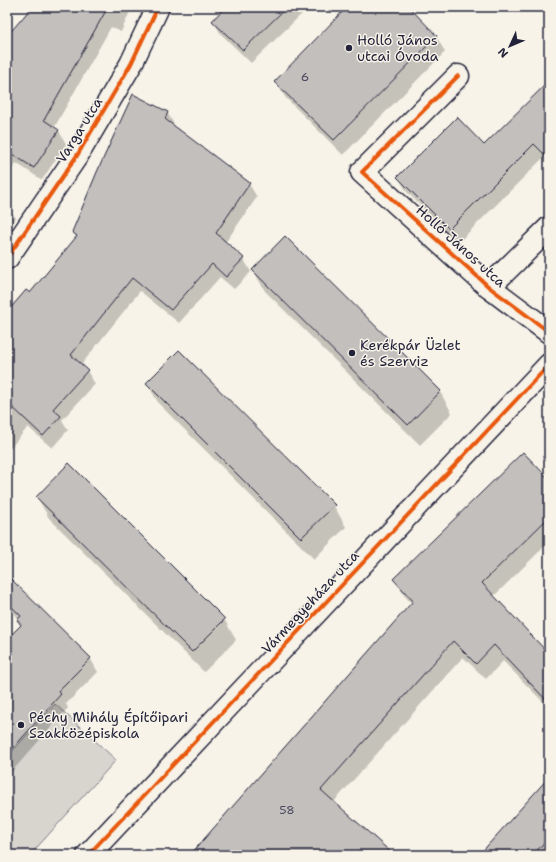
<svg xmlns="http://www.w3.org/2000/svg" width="556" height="862" font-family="'Shantell Sans',sans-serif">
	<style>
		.green { fill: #d8d5cf; stroke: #7d7c85 }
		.shadow { fill: #0003 }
		.building { fill: #c2bfbd; stroke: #22223b }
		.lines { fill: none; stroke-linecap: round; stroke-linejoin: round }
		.minor-casing { stroke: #22223b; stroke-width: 25 }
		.minor { stroke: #f7f3e8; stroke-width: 22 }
		.cycleway-casing { stroke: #f7f3e8; stroke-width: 6 }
		.cycleway { stroke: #e8590c; stroke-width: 4 }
		.poi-dot { fill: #22223b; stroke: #f7f3e8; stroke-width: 1.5 }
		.labels { text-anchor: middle; stroke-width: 3; stroke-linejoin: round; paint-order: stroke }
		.number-label { font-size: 12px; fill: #4a495c }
		.poi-label { font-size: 14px; fill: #22223b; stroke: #f7f3e8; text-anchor: start }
		.street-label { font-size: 14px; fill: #22223b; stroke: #f7f3e8 }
	</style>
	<rect width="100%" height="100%" fill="#f7f3e8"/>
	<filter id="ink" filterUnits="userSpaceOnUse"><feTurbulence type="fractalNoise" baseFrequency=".025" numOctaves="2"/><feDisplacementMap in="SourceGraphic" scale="8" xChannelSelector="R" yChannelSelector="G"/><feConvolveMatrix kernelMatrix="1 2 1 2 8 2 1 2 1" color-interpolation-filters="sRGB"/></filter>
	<g filter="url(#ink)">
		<!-- green -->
		<polygon class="green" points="55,704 116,760 30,855 16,855 7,846 7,757"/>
		<!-- shadow -->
		<g class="shadow">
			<polygon points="41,7 132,7 121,32 111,27 54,128 59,131 66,144 42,180 16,163 7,176 7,38"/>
			<polygon points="226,7 309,7 251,63 221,34 213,21"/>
			<polygon points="349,7 407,7 436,36 445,52 343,155 285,97 276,82"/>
			<polygon points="549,82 549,164 543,158 458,243 407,192 398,177 484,146"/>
			<polygon points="167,112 175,126 174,128 249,184 257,197 225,243 243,258 251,272 234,289 220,277 179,323 140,291 81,365 87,371 95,384 62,420 68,430 52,448 28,427 7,452 7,313 30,294 77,238 73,232"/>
			<polygon points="7,205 16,218 7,231"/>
			<polygon points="253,270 440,392 452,413 420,445 265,291"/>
			<polygon points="147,383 334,506 346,527 314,559 159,404"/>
			<polygon points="549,480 549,542 493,597 549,655 549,708 503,661 486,679 463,657 333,803 392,855 191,855 412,604 404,595 395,579"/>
			<polygon points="37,497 224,619 236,640 204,672 49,518"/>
			<polygon points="7,576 90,658 98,672 66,704 68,708 7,777 7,649 32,631 7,607"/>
			<polygon points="549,778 549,855 480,855"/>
		</g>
		<!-- building -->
		<g class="building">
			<polygon points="32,7 108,7 44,120 59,130 34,168 7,151 7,36"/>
			<polygon points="225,7 287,7 243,50 212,21"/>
			<polygon points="347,7 409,7 437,36 334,140 274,82"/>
			<polygon points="549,81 549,159 534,144 449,229 397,177 457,117 484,145"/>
			<polygon points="133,94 168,112 165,119 250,183 216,233 244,258 226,277 212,264 171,310 132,278 71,355 88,370 53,409 61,416 43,436 7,402 7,312 26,290 30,293 77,236 72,232 97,172"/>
			<polygon points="285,236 441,391 408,425 252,270"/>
			<polygon points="179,350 335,505 301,538 146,383"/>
			<polygon points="523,452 549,479 549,517 482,583 549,654 549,703 494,645 476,664 453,641 321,790 394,855 190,855 413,601 393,579"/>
			<polygon points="69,463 225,619 192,652 36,497"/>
			<polygon points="7,575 91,658 58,691 61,694 7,755 7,639 21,625 17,620 21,616 7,602"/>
			<polygon points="549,777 549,837 533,855 479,855"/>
		</g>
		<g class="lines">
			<defs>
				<g id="minor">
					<polyline points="458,76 362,172 489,287 549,332"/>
					<polyline points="7,258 78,154 131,64 158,7"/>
					<polyline points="489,287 549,228"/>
					<polyline points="88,855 549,365"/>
				</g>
			</defs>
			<!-- minor casing -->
			<use href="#minor" class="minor-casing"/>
			<!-- minor -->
			<use href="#minor" class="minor"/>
			<defs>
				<g id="cycleway">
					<polyline points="458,76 362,172 489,287 549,332"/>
					<polyline points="7,258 78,154 131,64 158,7"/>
					<polyline points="88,855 549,365"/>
				</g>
			</defs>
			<!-- cycleway casing -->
			<use href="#cycleway" class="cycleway-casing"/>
			<!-- cycleway -->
			<use href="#cycleway" class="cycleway"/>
		</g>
	</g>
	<!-- markers -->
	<g class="poi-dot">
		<circle cx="349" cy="48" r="4"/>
		<circle cx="352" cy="353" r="4"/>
		<circle cx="21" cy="725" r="4"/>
	</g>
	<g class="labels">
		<!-- number labels -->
		<g class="number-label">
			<text x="305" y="81">6</text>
			<text x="287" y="814">58</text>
		</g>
		<!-- poi labels -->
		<g class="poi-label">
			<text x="357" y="45">Holló János<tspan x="357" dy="16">utcai Óvoda</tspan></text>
			<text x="360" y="350">Kerékpár Üzlet<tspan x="360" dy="16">és Szerviz</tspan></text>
			<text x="29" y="722">Péchy Mihály Építőipari<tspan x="29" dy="16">Szakközépiskola</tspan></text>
		</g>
		<!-- street labels -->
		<g class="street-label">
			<text transform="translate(79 130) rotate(-58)" y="5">Varga utca</text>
			<text transform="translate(461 246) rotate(42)" y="5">Holló János utca</text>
			<text transform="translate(310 602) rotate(-47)" y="5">Vármegyeháza utca</text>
		</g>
	</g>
	<!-- margin -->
	<rect width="556" height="862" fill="none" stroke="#f7f3e8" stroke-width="24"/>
	<rect x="12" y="12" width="532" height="838" fill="none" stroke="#22223b" stroke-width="1.5" filter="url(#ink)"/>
	<!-- north arrow -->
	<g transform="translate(510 46) rotate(226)" stroke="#f7f3e8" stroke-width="3" paint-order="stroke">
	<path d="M0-3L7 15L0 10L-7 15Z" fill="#22223b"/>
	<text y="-6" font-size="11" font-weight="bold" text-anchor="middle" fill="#22223b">N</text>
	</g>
</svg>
